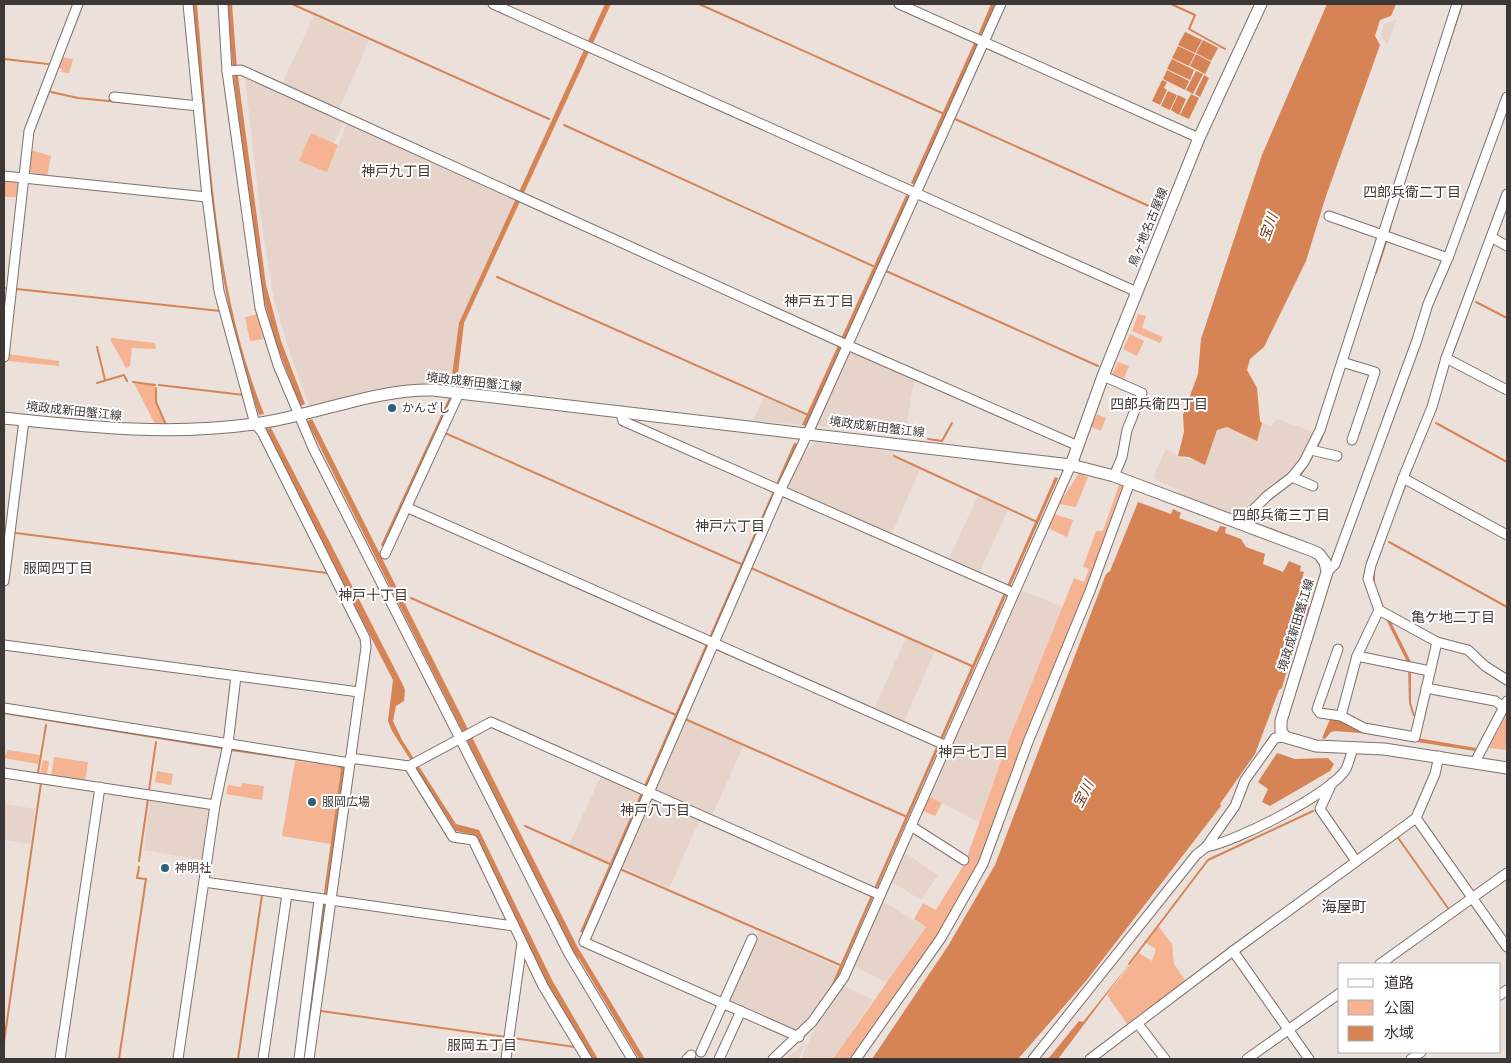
<svg xmlns="http://www.w3.org/2000/svg" width="1511" height="1063" font-family="'Noto Serif','Noto Sans JP',serif">
	<style>
		.built { fill: #e6d3ca }
		.green { fill: #f5b391 }
		.water { fill: #d68355 }
		.lines { fill: none; stroke-linecap: round; stroke-linejoin: round }
		.stream { stroke: #d68355; stroke-width: 2 }
		.minor-casing { stroke: #7c726d; stroke-width: 11 }
		.major-casing { stroke: #7c726d; stroke-width: 13 }
		.minor { stroke: #fff; stroke-width: 9 }
		.major { stroke: #fff; stroke-width: 11 }
		.poi-dot { fill: #28637b; stroke: #fff; stroke-width: 2 }
		.labels { text-anchor: middle; stroke-width: 4; stroke-linejoin: round; paint-order: stroke }
		.street-label { font-size: 12px; fill: #3d3836; stroke: #fff }
		.poi-label { font-size: 12px; fill: #3d3836; stroke: #fff; text-anchor: start }
		.neighbourhood-label { font-size: 14px; fill: #3f3732; stroke: #fff }
		.water-label { font-size: 14px; font-style: italic; fill: #6e3716; stroke: #fff }
		.quarter-label { font-size: 15px; fill: #3f3732; stroke: #fff }
	</style>
	<rect width="100%" height="100%" fill="#ebe0da"/>
	<!-- built -->
	<g class="built">
		<polygon points="314,16 369,41 338,111 281,86"/>
		<polygon points="1397,19 1387,45 1381,36 1384,24"/>
		<polygon points="245,78 344,122 334,143 311,133 300,161 327,172 347,123 516,200 459,323 451,384 430,384 377,389 310,407 292,360 274,300 261,218"/>
		<polygon points="850,349 914,379 905,436 817,426 819,416"/>
		<polygon points="764,397 806,416 802,425 753,420"/>
		<polygon points="1277,419 1316,433 1300,465 1248,509 1241,507 1237,517 1177,494 1178,489 1156,480 1154,476 1166,449 1178,456 1203,462 1217,430 1227,427 1257,440 1262,423 1271,426"/>
		<polygon points="816,441 894,452 893,457 920,469 891,535 790,490 789,483 803,455"/>
		<polygon points="978,496 1008,510 978,575 948,561"/>
		<polygon points="1020,590 1063,607 1006,747 979,822 928,796"/>
		<polygon points="906,638 935,651 904,721 874,709"/>
		<polygon points="684,720 743,746 712,816 653,790"/>
		<polygon points="601,776 641,794 610,865 568,847"/>
		<polygon points="150,799 209,808 211,811 204,860 144,850"/>
		<polygon points="652,799 700,819 669,888 621,867"/>
		<polygon points="4,804 35,809 30,844 4,840"/>
		<polygon points="903,852 938,875 921,900 891,881"/>
		<polygon points="882,901 925,927 887,983 853,965"/>
		<polygon points="759,932 839,967 824,1002 800,1032 728,1000"/>
		<polygon points="844,986 873,1000 833,1059 801,1059 817,1025"/>
		<polygon points="807,1040 798,1059 785,1059 795,1052"/>
	</g>
	<!-- green -->
	<g class="green">
		<polygon points="62,57 73,59 69,73 61,72 62,69 58,68"/>
		<polygon points="311,133 338,145 327,172 299,161"/>
		<polygon points="31,150 51,156 47,176 29,172"/>
		<polygon points="4,179 16,181 18,183 16,197 4,197"/>
		<polygon points="258,314 263,339 250,341 245,317"/>
		<polygon points="1138,314 1146,316 1142,328 1163,337 1160,343 1132,331"/>
		<polygon points="1130,334 1144,341 1137,356 1123,349"/>
		<polygon points="112,338 155,343 156,349 132,348 130,366 126,368 110,339"/>
		<polygon points="8,354 59,361 59,366 8,361"/>
		<polygon points="1118,362 1129,366 1124,378 1120,380 1111,377"/>
		<polygon points="134,383 155,385 155,402 165,425 155,424"/>
		<polygon points="1097,414 1106,418 1101,431 1091,427"/>
		<polygon points="1079,473 1088,477 1076,507 1059,504"/>
		<polygon points="1120,482 1125,484 1124,493 988,847 926,957 854,1059 833,1059 926,927 914,919 923,903 936,910 965,863 1006,747 1074,578 1084,582 1089,569 1083,567 1096,531 1103,531"/>
		<polygon points="1054,514 1073,520 1067,537 1048,528"/>
		<polygon points="1507,713 1507,750 1489,748"/>
		<polygon points="8,750 40,755 38,764 4,758"/>
		<polygon points="54,757 88,762 85,781 51,776"/>
		<polygon points="43,760 49,761 47,775 40,774"/>
		<polygon points="295,761 336,766 341,769 331,844 282,836"/>
		<polygon points="157,771 173,774 171,785 155,782"/>
		<polygon points="242,783 264,786 262,800 226,794 228,785 241,787"/>
		<polygon points="928,796 942,803 935,816 921,810"/>
		<polygon points="1158,926 1172,944 1174,964 1186,981 1127,1024 1107,995 1139,953 1152,961 1156,949 1146,943"/>
	</g>
	<!-- water -->
	<g class="water">
		<path d="M192 4H197C209 140 212 285 264 414L259 415C212 283 205 142 192 4Z"/>
		<polygon points="227,4 232,4 237,69 266,285 281,341 305,404 300,406 276,343 260,286 234,81"/>
		<polygon points="605,4 611,4 464,323 455,399 385,549 381,545 449,398 459,323"/>
		<polygon points="991,4 996,4 982,34 978,35"/>
		<polygon points="1327,4 1396,4 1391,16 1380,20 1375,36 1380,45 1326,196 1306,261 1264,347 1250,359 1247,370 1257,388 1260,421 1262,423 1257,441 1227,427 1217,430 1205,465 1189,457 1178,456 1184,432 1183,415 1198,374 1201,339 1262,155"/>
		<polygon points="1185,32 1202,40 1195,53 1178,45"/>
		<polygon points="1203,40 1218,48 1211,61 1196,53"/>
		<polygon points="974,43 978,45 915,185 911,183"/>
		<polygon points="1178,46 1195,54 1189,66 1172,58"/>
		<polygon points="1196,54 1211,62 1205,74 1190,66"/>
		<polygon points="1172,59 1194,70 1190,80 1167,69"/>
		<polygon points="1167,70 1189,81 1185,90 1163,79"/>
		<polygon points="1196,71 1203,74 1193,94 1186,90"/>
		<polygon points="1204,75 1209,78 1200,97 1195,94"/>
		<polygon points="1162,80 1167,82 1164,88 1167,90 1160,105 1152,101"/>
		<polygon points="1168,91 1177,95 1170,110 1161,106"/>
		<polygon points="1191,94 1199,98 1189,119 1180,115"/>
		<polygon points="1178,95 1186,99 1179,115 1171,110"/>
		<polygon points="906,195 910,197 806,426 802,425"/>
		<polygon points="1507,206 1453,354 1436,408 1375,566 1375,585 1384,607 1380,605 1371,575 1451,354"/>
		<polygon points="312,419 577,946 645,1059 639,1059 580,960 574,954 307,421"/>
		<polygon points="271,428 403,685 405,690 404,701 396,706 393,721 402,740 456,824 479,830 552,980 598,1059 591,1059 546,984 475,835 456,831 392,731 388,721 393,680 264,430"/>
		<polygon points="794,443 799,444 583,933 580,932"/>
		<polygon points="1055,477 1058,478 837,979 824,1002"/>
		<polygon points="1138,502 1171,514 1173,509 1181,513 1179,518 1217,532 1220,526 1226,527 1225,533 1241,539 1246,547 1265,554 1263,564 1283,572 1289,561 1301,566 1300,571 1304,572 1299,590 1299,603 1311,607 1296,636 1285,667 1287,670 1282,688 1279,690 1255,754 1220,804 1221,806 1086,981 1018,1059 872,1059 948,946 995,865 1106,574 1110,571"/>
		<polygon points="1385,617 1389,618 1411,662 1411,703 1415,716 1413,716 1409,703 1408,664"/>
		<polygon points="1331,717 1364,729 1476,748 1475,751 1360,733 1335,731 1331,732 1325,739 1322,738"/>
		<polygon points="231,749 343,765 344,769 304,1059 301,1059 341,769 336,766 231,751"/>
		<polygon points="1277,753 1295,759 1328,758 1334,764 1330,771 1270,806 1262,802 1268,789 1258,782"/>
		<polygon points="1131,962 1058,1059 1048,1059 1079,1021 1083,1022"/>
	</g>
	<g class="lines">
		<!-- stream -->
		<g class="stream">
			<polyline points="292,4 549,119"/>
			<polyline points="699,4 942,113"/>
			<polyline points="1171,4 1195,15 1189,29 1225,49"/>
			<polyline points="1448,47 1462,4"/>
			<polyline points="4,59 48,64"/>
			<polyline points="51,92 78,98 170,107"/>
			<polyline points="955,119 1160,211"/>
			<polyline points="564,125 873,266"/>
			<polyline points="1414,152 1418,140"/>
			<polyline points="1389,232 1393,216"/>
			<polyline points="886,271 1098,366"/>
			<polyline points="1376,273 1386,242"/>
			<polyline points="497,277 806,414"/>
			<polyline points="4,288 5,288"/>
			<polyline points="17,289 220,311"/>
			<polyline points="1476,302 1507,318"/>
			<polyline points="1363,310 1371,286"/>
			<polyline points="97,347 105,380"/>
			<polyline points="133,382 155,385"/>
			<polyline points="97,383 124,375 127,381"/>
			<polyline points="159,385 244,395"/>
			<polyline points="156,388 156,402 166,425"/>
			<polyline points="1436,423 1507,462"/>
			<polyline points="445,433 741,564"/>
			<polyline points="928,439 942,441 952,423"/>
			<polyline points="1317,447 1322,437"/>
			<polyline points="894,456 1035,521"/>
			<polyline points="1301,474 1312,457"/>
			<polyline points="4,531 5,531"/>
			<polyline points="16,533 327,573"/>
			<polyline points="1389,542 1507,607"/>
			<polyline points="751,568 972,666"/>
			<polyline points="411,598 676,715"/>
			<polyline points="4,713 221,748"/>
			<polyline points="685,719 905,816"/>
			<polyline points="38,773 46,725"/>
			<polyline points="149,790 156,742"/>
			<polyline points="525,826 610,864"/>
			<polyline points="1396,835 1450,911"/>
			<polyline points="139,861 148,799"/>
			<polyline points="620,869 840,965"/>
			<polyline points="1129,964 1208,860 1313,811"/>
			<polyline points="321,1011 506,1037"/>
			<polyline points="513,1038 575,1047"/>
			<polyline points="4,1042 41,783"/>
			<polyline points="119,1059 146,879 137,878 139,867"/>
			<polyline points="238,1059 262,895"/>
		</g>
		<defs>
			<g id="minor">
				<polyline points="188,4 207,197 219,291 255,424 262,432 365,638 366,647 309,1059"/>
				<polyline points="223,4 227,71 260,308 278,365 313,448 569,954 632,1059"/>
				<polyline points="493,4 1137,292"/>
				<polyline points="899,4 1199,138"/>
				<polyline points="227,71 241,70 845,344 1076,445"/>
				<polyline points="114,97 198,106"/>
				<polyline points="4,176 207,197"/>
				<polyline points="1507,194 1446,358 1432,407 1403,478 1371,565 1368,579 1379,610 1437,642 1468,650 1485,666 1507,680"/>
				<polyline points="1329,216 1448,258"/>
				<polyline points="1491,237 1507,246"/>
				<polyline points="4,357 29,131 78,4"/>
				<polyline points="1446,358 1507,390"/>
				<polyline points="1342,362 1375,372 1352,440"/>
				<polyline points="1103,376 1142,393 1127,430 1122,457 1114,476"/>
				<polyline points="620,411 623,421 1014,593"/>
				<polyline points="1311,450 1337,456"/>
				<polyline points="1292,477 1313,486"/>
				<polyline points="1403,478 1507,535"/>
				<polyline points="408,508 947,746"/>
				<polyline points="1239,524 1267,496 1292,477 1304,462 1320,430 1457,4"/>
				<polyline points="385,554 459,393"/>
				<polyline points="1327,572 1335,564 1417,340 1428,304 1448,258 1507,97"/>
				<polyline points="4,581 24,420"/>
				<polyline points="4,645 359,692"/>
				<polyline points="1338,649 1317,709 1320,713 1341,716 1364,728 1415,737 1437,642"/>
				<polyline points="1357,656 1430,671"/>
				<polyline points="1426,688 1495,701 1504,707"/>
				<polyline points="4,708 350,763"/>
				<polyline points="1341,716 1357,656 1379,610"/>
				<polyline points="350,758 409,766 453,837 473,840 543,986 587,1059"/>
				<polyline points="1475,762 1507,701"/>
				<polyline points="409,766 491,722 880,895"/>
				<polyline points="4,773 215,805"/>
				<polyline points="1332,783 1320,809 1356,861"/>
				<polyline points="1416,818 1507,947"/>
				<polyline points="911,826 964,860"/>
				<path d="M1206 847C1235 842 1331 794 1346 769 1349 763 1351 754 1353 747"/>
				<polyline points="204,882 514,926"/>
				<polyline points="1233,951 1309,1059"/>
				<polyline points="1380,964 1507,873"/>
				<polyline points="1500,995 1507,990"/>
				<polyline points="1138,1024 1165,1059"/>
				<polyline points="799,1037 584,942 780,491 808,433 1001,4"/>
				<polyline points="701,1052 752,939"/>
				<polyline points="60,1059 100,787"/>
				<polyline points="178,1059 215,805 228,744 236,676"/>
				<polyline points="263,1059 287,894"/>
				<polyline points="299,1059 319,900"/>
				<polyline points="506,1059 522,943"/>
				<polyline points="687,1059 691,1055"/>
				<polyline points="719,1059 741,1011"/>
				<polyline points="773,1059 812,1022 844,977 1071,465"/>
				<polyline points="856,1059 941,938 983,864 1028,742 1090,591 1130,482"/>
				<polyline points="1033,1059 1196,855 1206,847 1235,806 1245,780 1275,738 1285,737"/>
				<polyline points="1090,1059 1233,951 1416,818 1435,774 1439,756"/>
				<polyline points="1247,1059 1340,993"/>
				<polyline points="1411,1059 1421,1052"/>
			</g>
			<g id="major">
				<path d="M4 418C90 427 167 436 254 424 314 416 373 389 433 390L1071 465 1114 476 1313 551 1319 554 1325 562 1327 572 1281 721V731L1285 737 1316 746 1384 749 1507 768"/>
				<polyline points="1071,465 1103,376 1199,138 1261,4"/>
			</g>
		</defs>
		<!-- minor casing -->
		<use href="#minor" class="minor-casing"/>
		<!-- major casing -->
		<use href="#major" class="major-casing"/>
		<!-- minor -->
		<use href="#minor" class="minor"/>
		<!-- major -->
		<use href="#major" class="major"/>
	</g>
	<!-- markers -->
	<g class="poi-dot">
		<circle cx="392" cy="408" r="5"/>
		<circle cx="312" cy="802" r="5"/>
		<circle cx="165" cy="868" r="5"/>
	</g>
	<g class="labels">
		<!-- street labels -->
		<g class="street-label">
			<text transform="translate(1148 227) rotate(-68)" y="4">鳥ヶ地名古屋線</text>
			<text transform="translate(474 382) rotate(6)" y="4">境政成新田蟹江線</text>
			<text transform="translate(74 411) rotate(6)" y="4">境政成新田蟹江線</text>
			<text transform="translate(877 427) rotate(7)" y="4">境政成新田蟹江線</text>
			<text transform="translate(1296 625) rotate(-73)" y="4">境政成新田蟹江線</text>
		</g>
		<!-- poi labels -->
		<g class="poi-label">
			<text x="402" y="412">かんざし</text>
			<text x="322" y="806">服岡広場</text>
			<text x="175" y="872">神明社</text>
		</g>
		<!-- neighbourhood labels -->
		<g class="neighbourhood-label">
			<text x="396" y="176">神戸九丁目</text>
			<text x="1412" y="197">四郎兵衛二丁目</text>
			<text x="819" y="306">神戸五丁目</text>
			<text x="1159" y="409">四郎兵衛四丁目</text>
			<text x="1281" y="520">四郎兵衛三丁目</text>
			<text x="730" y="531">神戸六丁目</text>
			<text x="58" y="573">服岡四丁目</text>
			<text x="373" y="600">神戸十丁目</text>
			<text x="1453" y="622">亀ケ地二丁目</text>
			<text x="973" y="757">神戸七丁目</text>
			<text x="655" y="815">神戸八丁目</text>
			<text x="482" y="1050">服岡五丁目</text>
		</g>
		<!-- water labels -->
		<g class="water-label">
			<text transform="translate(1268 227) rotate(-70)" y="5">宝川</text>
			<text transform="translate(1083 794) rotate(-63)" y="5">宝川</text>
		</g>
		<!-- quarter labels -->
		<g class="quarter-label">
			<text x="1344" y="912">海屋町</text>
		</g>
	</g>
	<!-- border -->
	<rect width="1511" height="1063" fill="none" stroke="#3d3836" stroke-width="10"/>
	<!-- legend -->
	<rect x="1338" y="963" width="162" height="90" fill="#ffffff" stroke="#b1afaf"/>
	<rect x="1348" y="979" width="25" height="8" fill="#ffffff" stroke="#b1afaf"/>
	<text x="1384" y="988" font-size="15" fill="#3d3836">道路</text>
	<rect x="1348" y="1000" width="25" height="15" fill="#f5b391" stroke="#b1afaf"/>
	<text x="1384" y="1013" font-size="15" fill="#3d3836">公園</text>
	<rect x="1348" y="1026" width="25" height="15" fill="#d68355" stroke="#b1afaf"/>
	<text x="1384" y="1038" font-size="15" fill="#3d3836">水域</text>
</svg>
